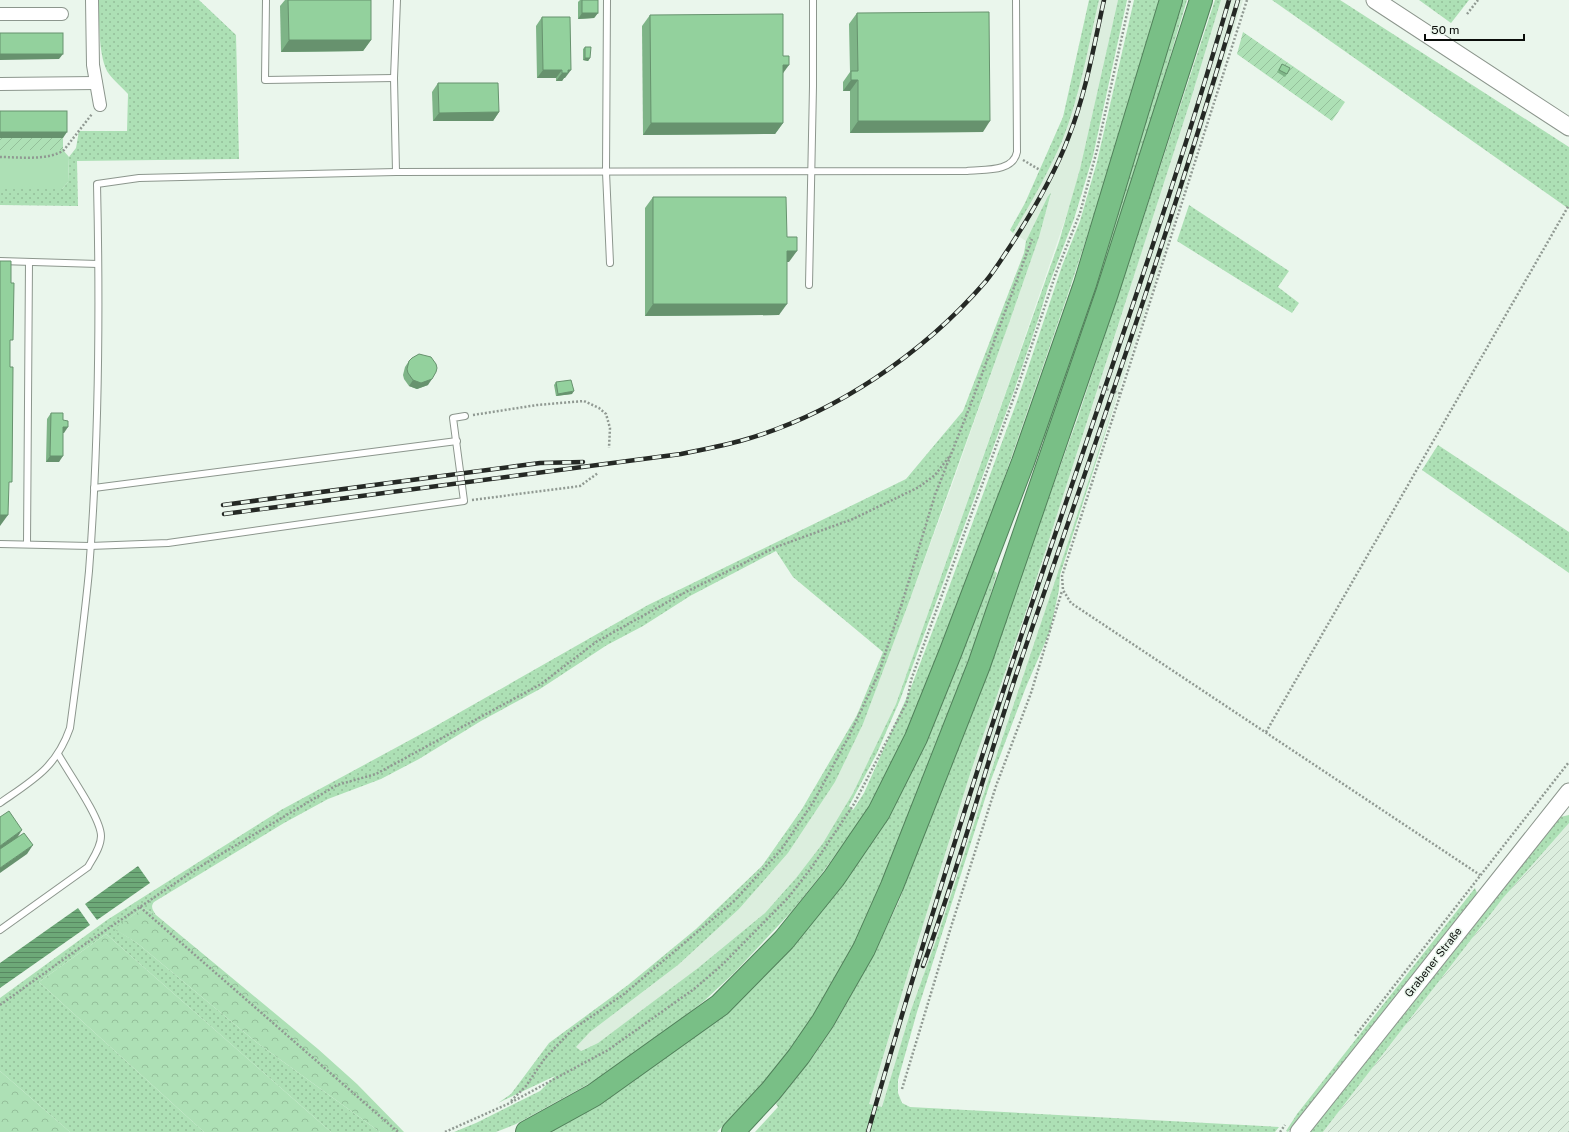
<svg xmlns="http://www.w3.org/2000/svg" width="1569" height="1132" font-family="'Public Sans',sans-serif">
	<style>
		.built { fill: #dceede }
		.industrial { fill: url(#industrial-furrows) }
		.grass { fill: url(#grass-dots) }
		.forest { fill: url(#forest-crowns) }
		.park { fill: #ade0b5 }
		.garden { fill: url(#garden-furrows) }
		.water { fill: url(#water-rules) }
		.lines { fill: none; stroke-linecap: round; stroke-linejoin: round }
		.lane-casing { stroke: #8c968d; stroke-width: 8 }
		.street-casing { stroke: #8c968d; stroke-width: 14 }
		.secondary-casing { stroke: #8c968d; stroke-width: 19 }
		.highway-casing { stroke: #52815b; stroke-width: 24 }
		.path { stroke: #909992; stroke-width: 2.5; stroke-dasharray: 2 2; stroke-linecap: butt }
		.lane { stroke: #fff; stroke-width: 6 }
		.street { stroke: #fff; stroke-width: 12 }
		.secondary { stroke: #fff; stroke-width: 17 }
		.highway { stroke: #79bf86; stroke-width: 22 }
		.rail-casing { stroke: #252925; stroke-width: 4.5 }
		.rail { stroke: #eaf6ec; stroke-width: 3; stroke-dasharray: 9; stroke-linecap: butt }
		.wall { fill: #7eb487 }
		.shaded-wall { fill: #67926e }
		.building { fill: #93d19d; stroke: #67926e }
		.labels { text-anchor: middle; stroke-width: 3; stroke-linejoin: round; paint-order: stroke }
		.street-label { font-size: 11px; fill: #0a0d0a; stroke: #eaf6ec }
	</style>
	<defs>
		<pattern id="industrial-furrows" width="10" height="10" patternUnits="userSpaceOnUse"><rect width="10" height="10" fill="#dceede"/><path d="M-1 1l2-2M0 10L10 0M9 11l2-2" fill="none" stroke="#bbcbbd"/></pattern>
		<pattern id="grass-dots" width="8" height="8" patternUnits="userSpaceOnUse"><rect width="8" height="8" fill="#ade0b5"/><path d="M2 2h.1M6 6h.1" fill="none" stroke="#94bf9a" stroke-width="1.8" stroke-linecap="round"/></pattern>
		<pattern id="forest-crowns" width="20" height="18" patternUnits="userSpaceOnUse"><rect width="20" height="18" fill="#ade0b5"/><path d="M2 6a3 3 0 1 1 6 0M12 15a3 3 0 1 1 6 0" fill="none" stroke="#94bf9a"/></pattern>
		<pattern id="garden-furrows" width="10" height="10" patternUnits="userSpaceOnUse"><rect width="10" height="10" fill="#ade0b5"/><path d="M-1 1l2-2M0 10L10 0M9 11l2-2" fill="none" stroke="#94bf9a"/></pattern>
		<pattern id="water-rules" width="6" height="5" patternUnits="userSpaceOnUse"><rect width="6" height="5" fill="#6da978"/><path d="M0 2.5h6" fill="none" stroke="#588861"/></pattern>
	</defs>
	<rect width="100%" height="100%" fill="#eaf6ec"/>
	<!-- built -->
	<g class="built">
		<polygon points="1099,0 1118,0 1080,169 1069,208 1010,380 896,704 874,752 853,793 823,843 796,878 765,913 698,968 636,1015 598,1043 580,1051 576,1047 590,1032 678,965 739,909 788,853 835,782 863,724 909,602 952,485 1039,237 1051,194 1048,196 1026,241 1013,233 1044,178 1062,141 1077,96"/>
		<polygon points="1221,0 1243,0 1154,286 989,778 938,935 911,1010 882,1108 869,1104 908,973 971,771 1025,614 1123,310 1190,102"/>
	</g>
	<!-- industrial -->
	<polygon class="industrial" points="1569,823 1569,1132 1323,1132 1503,898"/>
	<!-- grass -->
	<g class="grass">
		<path d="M99 0H199L236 35 239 159 77 161 78 206 0 205V189H62L68 182 69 157 76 148 79 131H127L128 94C122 87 114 81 109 74 98 59 99 18 99 0Z"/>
		<path d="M1089 0H1099C1088 47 1080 96 1062 141 1048 173 1031 203 1013 233L1010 230 1025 203 1063 117Z"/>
		<path d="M1118 0H1127L1093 156 1074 219 1048 287 1038 320 1014 391 900 700 877 753 849 806 853 810 864 793 910 690 944 601 1017 401 1062 266 1080 221 1097 162 1134 0H1165L1068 294 982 542 916 714 884 781 864 815 820 876 792 911 734 973 704 1001 660 1036 594 1081 516 1124 496 1132H454L476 1123 540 1091 555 1076 498 1103 511 1094 549 1043 628 985 696 929 762 866 802 809 857 715 883 652 793 577 776 551 690 596 643 626 607 645 540 689 481 721 419 759 381 779 328 799 284 823 154 902C150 907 153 910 156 915L143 908 115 929 137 943 256 1042 380 1132H331L106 934 39 982 204 1132H70L0 1071V998L107 920 281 810 434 727 648 605 906 479 963 411 1024 253 1026 241 1048 196 1051 193 1039 237 1009 323 909 602 863 724 835 782 788 853 739 909 678 965 590 1032 576 1047 581 1051 598 1043 698 968 765 913 796 878 823 843 853 793 896 704 1059 242 1080 169Z"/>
		<polygon points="1180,0 1187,0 1145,140 1136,178 1046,441 1041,438"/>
		<polygon points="1215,0 1221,0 1190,102 1123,310 1025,614 971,771 908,973 869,1104 882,1107 911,1010 938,935 989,778 1119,390 1060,575 1059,590 1050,631 1026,687 991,780 917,1012 898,1080 898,1093 902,1103 910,1107 1279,1127 1275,1132 755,1132 778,1107 776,1104 815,1054 834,1026 873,956 899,901 1000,633 1078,417"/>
		<polygon points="1272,0 1340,0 1569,147 1569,209"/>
		<polygon points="1419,0 1469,0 1451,23"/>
		<polygon points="1189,205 1289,271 1278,287 1299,303 1292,313 1177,241"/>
		<polygon points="1438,445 1569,532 1569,573 1422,470"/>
		<polygon points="993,570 997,573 981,626 900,843 865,930 814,1020 739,1115 735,1113 717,1132 545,1132 751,984 939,710"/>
		<polygon points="1569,815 1569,823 1503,898 1323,1132 1310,1132 1560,817"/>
		<polygon points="1475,888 1477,893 1475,897 1288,1132 1286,1131 1297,1114"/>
	</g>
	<!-- forest -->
	<g class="forest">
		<polygon points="143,908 156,915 318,1049 357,1084 404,1132 380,1132 256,1042 137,943 114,929"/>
		<polygon points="106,934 331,1132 204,1132 39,982"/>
		<polygon points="0,1071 70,1132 0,1132"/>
	</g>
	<!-- park -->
	<polygon class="park" points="0,150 63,150 69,157 68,182 62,189 0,189"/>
	<!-- garden -->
	<g class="garden">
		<polygon points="1243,32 1345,102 1332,121 1237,54"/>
		<rect x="0" y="138" width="63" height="12"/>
	</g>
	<!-- water -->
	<g class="water">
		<polygon points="138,866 150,883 97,920 85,904"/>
		<polygon points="78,908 90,925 0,988 0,963"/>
	</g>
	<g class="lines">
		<defs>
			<g id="lane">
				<polyline points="266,0 265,80 394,78"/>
				<polyline points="607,0 606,172 610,263"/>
				<polyline points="396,172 394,78 397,0"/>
				<polyline points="0,261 98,264"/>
				<polyline points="809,285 813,86 813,0"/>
				<polyline points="94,488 457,441"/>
				<polyline points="0,544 90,546 168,543 464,501 453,418 465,416"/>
				<polyline points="27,544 29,262"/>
				<path d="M0 803C33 780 56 768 70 728 77 676 84 624 89 571 99 443 100 313 97 184L139 178 396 172 967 171C982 169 1013 173 1017 152L1016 0"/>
				<path d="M0 930 88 867C93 858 101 847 101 836 101 818 68 772 58 754"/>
			</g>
			<g id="street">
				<polyline points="92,0 93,65 100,105"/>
				<polyline points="0,14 62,14"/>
				<polyline points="0,84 96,83"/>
			</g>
			<g id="secondary">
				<polyline points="1375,0 1569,127"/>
				<polyline points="1299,1132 1569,792"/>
			</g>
			<g id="highway">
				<polyline points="527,1132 594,1095 720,1005 784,940 834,878 879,812 916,738 951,651 1023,462 1085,284 1171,0"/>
				<polyline points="733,1132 771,1091 799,1056 823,1021 864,949 892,886 979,665 1107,293 1201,0"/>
			</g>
		</defs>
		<!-- lane casing -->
		<use href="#lane" class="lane-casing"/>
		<!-- street casing -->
		<use href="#street" class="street-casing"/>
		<!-- secondary casing -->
		<use href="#secondary" class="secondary-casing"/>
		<!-- highway casing -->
		<use href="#highway" class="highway-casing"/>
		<!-- path -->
		<g class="path">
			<polyline points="1247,0 1062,576 1063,590 1071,603 1480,875"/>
			<polyline points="1467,14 1478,0"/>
			<path d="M0 157C18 157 49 161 64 150L92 114"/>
			<polyline points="1023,160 1040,170"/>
			<polyline points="1099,387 1122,394"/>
			<polyline points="473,415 537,405 584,401 599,408 606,414 610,428 609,448"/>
			<polyline points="472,500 580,486 598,473"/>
			<polyline points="1266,732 1569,205"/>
			<polyline points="140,907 398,1132"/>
			<polyline points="0,1005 78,949 196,869 337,785 376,774 541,684 596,642 682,594 776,547 853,519 919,487 935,475 949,457"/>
			<polyline points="1355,1036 1569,762"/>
			<polyline points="902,1089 951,927 996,786 1031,693 1062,591"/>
			<polyline points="511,1101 526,1086 545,1058 572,1030 624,994 734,901 781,850 814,801 848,738 878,675 903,600 935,495 972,401 1032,239"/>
			<polyline points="445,1132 510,1103 608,1050 694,989 721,966 788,898 812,867 854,804 907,702 911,680 1018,386 1056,273 1080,213 1097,150 1130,0"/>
			<polyline points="1280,1132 1285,1125"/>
		</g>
		<!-- lane -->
		<use href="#lane" class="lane"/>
		<!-- street -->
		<use href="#street" class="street"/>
		<!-- secondary -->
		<use href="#secondary" class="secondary"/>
		<!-- highway -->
		<use href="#highway" class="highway"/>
		<defs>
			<g id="rail">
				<polyline points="223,505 517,466 540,463 583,462"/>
				<path d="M224 514 681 454C701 450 721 446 740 441 834 415 923 354 986 281 995 270 1003 257 1011 245 1033 211 1055 174 1069 136 1086 93 1094 45 1104 0"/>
				<path d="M923 966C959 868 985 768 1018 669 1094 447 1172 225 1238 0"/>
				<path d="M868 1132C912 977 960 823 1010 670 1083 446 1164 226 1229 0"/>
			</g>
		</defs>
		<!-- rail casing -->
		<use href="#rail" class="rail-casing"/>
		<!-- rail -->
		<use href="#rail" class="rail"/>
	</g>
	<!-- wall -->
	<g class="wall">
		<polygon points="285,0 371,0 371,40 363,51 281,52 280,6"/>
		<polygon points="580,0 598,0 598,13 594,18 578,19 578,2"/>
		<polygon points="857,13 983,132 850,133 850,91 843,91 843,82 850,72 849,24"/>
		<polygon points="650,15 783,56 783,123 775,134 643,135 642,26"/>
		<polygon points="542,17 565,78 564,78 562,81 556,81 556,78 537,78 536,26"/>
		<polygon points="585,47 590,58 588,61 583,60 583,49"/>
		<polygon points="1282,64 1287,74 1285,77 1277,72"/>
		<polygon points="438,83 499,112 493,121 433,121 432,92"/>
		<polygon points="653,197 787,237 789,262 787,262 779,315 645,316 645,208"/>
		<polygon points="409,361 428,385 417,389 409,386 404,379 403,375 405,367"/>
		<polygon points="556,382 572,394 556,396 554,385"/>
		<polygon points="51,413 63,420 64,433 63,433 59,462 46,462 47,419"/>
	</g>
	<!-- shaded-wall -->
	<g class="shaded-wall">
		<polygon points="582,13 598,13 594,18 578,19"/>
		<polygon points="289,40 371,40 363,51 281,52"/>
		<polygon points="0,54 63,54 59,59 0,60"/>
		<polygon points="585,58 590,58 588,61 583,60"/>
		<polygon points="783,65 789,65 781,76"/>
		<polygon points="543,70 562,70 556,78 537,78"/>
		<polygon points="568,70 571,70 565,78 564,78 562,81 556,81 562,73"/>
		<polygon points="851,80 858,80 850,91 843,91"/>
		<polygon points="499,112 493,121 433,121 439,113"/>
		<polygon points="858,121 990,121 983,132 850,133"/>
		<polygon points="651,123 783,123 775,134 643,135"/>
		<polygon points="0,132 67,132 63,138 0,138"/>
		<polygon points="787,251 797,251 789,262 779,262"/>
		<polygon points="653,304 787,304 779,315 645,316"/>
		<polygon points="432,379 428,385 417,389 409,386 413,380"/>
		<polygon points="574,391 572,394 556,396 558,394"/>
		<polygon points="63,427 68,427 64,433 59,433"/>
		<polygon points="50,456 63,456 59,462 46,462"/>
		<polygon points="0,515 8,515 0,526"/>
		<polygon points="22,830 17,838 0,850 0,846"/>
		<polygon points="33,845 27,854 0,873 0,868"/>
	</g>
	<!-- building -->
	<g class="building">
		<polygon points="288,0 371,0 371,40 289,40"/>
		<rect x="582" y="0" width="16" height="13"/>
		<polygon points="989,12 990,121 858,121 858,80 851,80 851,71 858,71 857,13"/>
		<polygon points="783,14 783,56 789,56 789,65 783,65 783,123 651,123 650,15"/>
		<polygon points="542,17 570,17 571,70 568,70 568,73 562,73 562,70 543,70"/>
		<rect x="0" y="33" width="63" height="21"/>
		<polygon points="585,47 591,47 590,58 585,58"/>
		<polygon points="1282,64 1290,68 1287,74 1279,70"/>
		<polygon points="438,83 498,83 499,112 439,113"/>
		<rect x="0" y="111" width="67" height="21"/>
		<polygon points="653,197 786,197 787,237 797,237 797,251 787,251 787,304 653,304"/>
		<polygon points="0,261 11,261 11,283 14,283 13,340 10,340 10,367 13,367 12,482 9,482 8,515 0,515"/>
		<polygon points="419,354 431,357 436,364 437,368 436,372 432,379 421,383 413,380 408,373 407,369 409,361 412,358"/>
		<polygon points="571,380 574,391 558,394 556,382"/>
		<polygon points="51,413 63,413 63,420 68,421 68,427 63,427 63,456 50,456"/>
		<polygon points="9,811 22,830 0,846 0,817"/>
		<polygon points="24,833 33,845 0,868 0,849"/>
	</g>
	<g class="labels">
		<!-- street labels -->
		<g class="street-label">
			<text transform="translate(1433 962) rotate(-52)" y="4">Grabener Straße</text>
		</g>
	</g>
	<!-- scale -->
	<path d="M1425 34v6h99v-6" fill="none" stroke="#0a0d0a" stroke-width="2"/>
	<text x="1431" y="34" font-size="12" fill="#0a0d0a" stroke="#eaf6ec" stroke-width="3" paint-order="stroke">50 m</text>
</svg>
